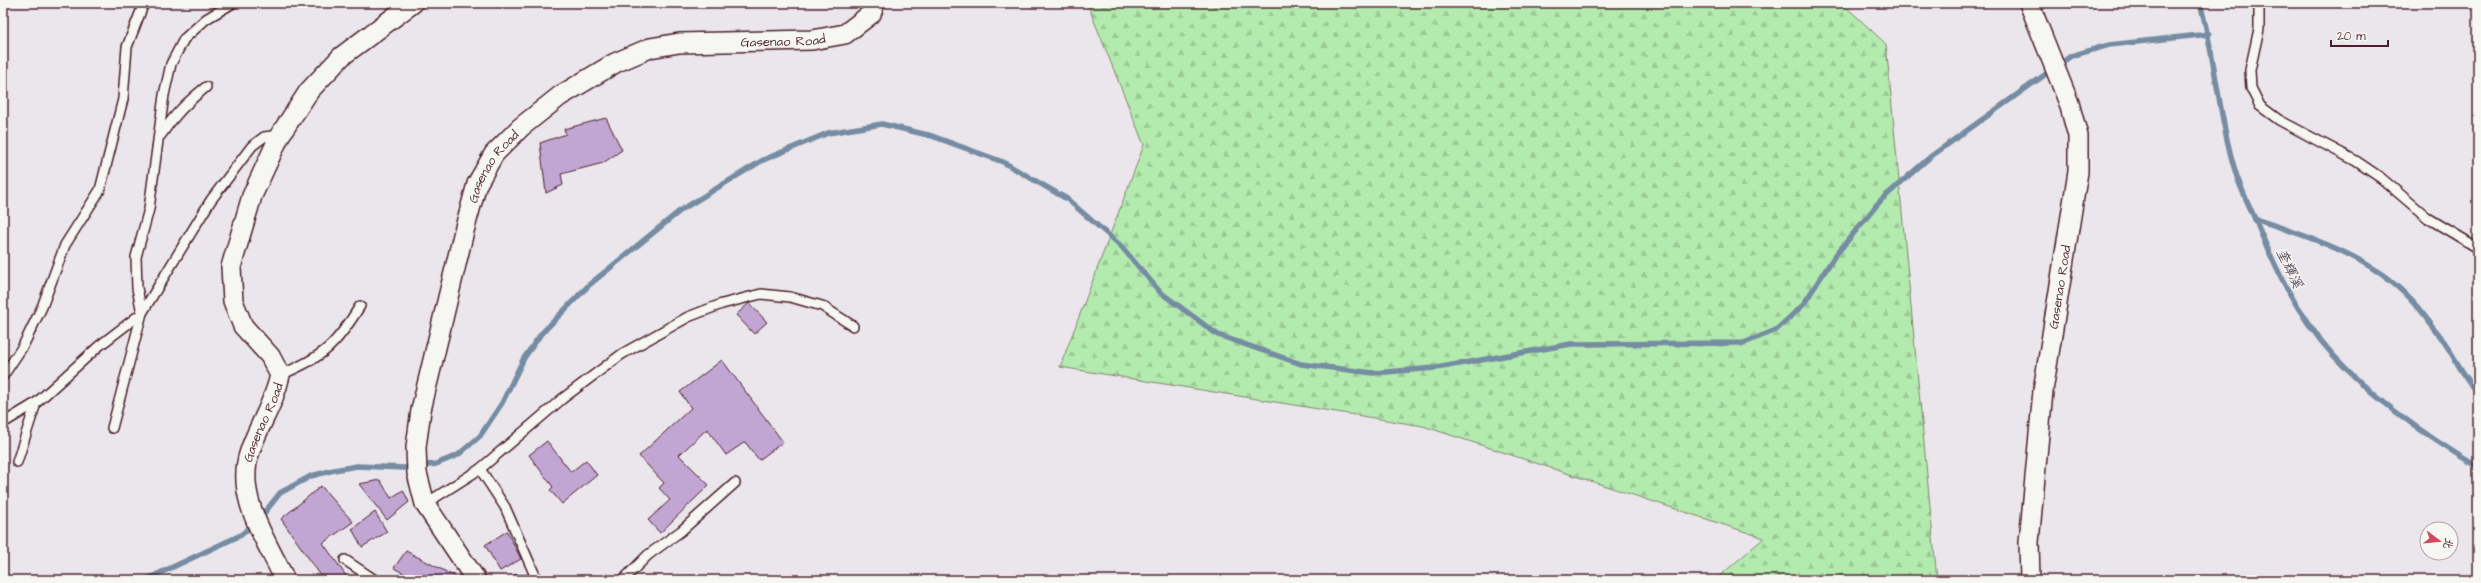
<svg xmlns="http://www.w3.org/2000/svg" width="2481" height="583" font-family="'Architects Daughter','LXGW WenKai TC',sans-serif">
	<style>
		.forest { fill: url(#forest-firs); stroke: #7e856c }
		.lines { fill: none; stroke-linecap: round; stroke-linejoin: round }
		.stream { stroke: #758ca3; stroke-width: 5.5 }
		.building { fill: #c1a6d3; stroke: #4a1f2b }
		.lane-casing { stroke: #4a1f2b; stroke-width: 12 }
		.street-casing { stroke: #4a1f2b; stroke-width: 22 }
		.lane { stroke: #f6f6f2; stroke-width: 9 }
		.street { stroke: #f6f6f2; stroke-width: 19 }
		.labels { text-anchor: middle; stroke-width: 3; stroke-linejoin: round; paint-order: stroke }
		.street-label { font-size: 13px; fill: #4a1f2b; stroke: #f6f6f2 }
		.water-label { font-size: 14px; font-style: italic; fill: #5c4c5d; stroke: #f6f6f2 }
	</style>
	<defs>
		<pattern id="forest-firs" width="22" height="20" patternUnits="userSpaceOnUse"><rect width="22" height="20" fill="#b3ebae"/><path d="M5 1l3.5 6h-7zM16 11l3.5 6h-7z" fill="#9bc996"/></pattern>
	</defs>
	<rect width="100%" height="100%" fill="#ebe6ec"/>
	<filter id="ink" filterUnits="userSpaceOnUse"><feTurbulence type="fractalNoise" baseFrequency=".025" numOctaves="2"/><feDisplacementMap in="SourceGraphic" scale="8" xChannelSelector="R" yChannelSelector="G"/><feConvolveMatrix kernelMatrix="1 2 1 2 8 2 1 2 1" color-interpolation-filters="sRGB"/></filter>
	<g filter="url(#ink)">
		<!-- forest -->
		<polygon class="forest" points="1087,3 1842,3 1886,44 1937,580 1715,580 1764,538 1423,426 1060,367 1144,145"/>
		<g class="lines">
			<!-- stream -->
			<g class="stream">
				<path d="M2200 3C2216 60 2219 121 2237 177 2242 191 2249 205 2255 219 2275 268 2297 315 2333 355 2374 400 2426 436 2478 467"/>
				<path d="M2255 219C2310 237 2369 255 2410 299 2420 309 2428 321 2437 332 2452 350 2461 375 2478 392"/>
				<polyline points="145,580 241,535 261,517 280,493 311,476 334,470 357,466 404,468 436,464 458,455 480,436 502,403 524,358 541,334 589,285 681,210 763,160 828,133 882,124 932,136 1003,162 1067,199 1121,246 1160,292 1218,335 1301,364 1373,373 1436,368 1571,344 1744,343 1776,330 1803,305 1834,257 1881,200 1930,157 2071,56 2109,45 2209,34"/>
			</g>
		</g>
		<!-- building -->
		<g class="building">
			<polygon points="606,118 622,150 603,163 561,174 563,185 546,193 540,143 566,134 564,129"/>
			<polygon points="749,303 767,322 754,334 736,315"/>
			<polygon points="722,360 783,442 759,460 745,442 726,455 707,429 679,455 709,485 660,533 648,520 670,500 659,488 664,483 639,456 691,408 680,392"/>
			<polygon points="547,441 571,472 586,460 597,475 562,504 550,490 553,487 529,455"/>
			<polygon points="380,480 391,498 403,490 409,502 387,520 359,484"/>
			<polygon points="321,486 353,522 323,543 349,580 324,580 281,519"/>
			<polygon points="375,512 387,532 362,547 352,529"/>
			<polygon points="507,531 521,559 500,571 485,545"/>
			<polygon points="406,551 462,580 415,580 394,568"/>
		</g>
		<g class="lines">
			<defs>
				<g id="lane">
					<polyline points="2259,3 2259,29 2250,70 2251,88 2260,106 2279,120 2356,161 2381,178 2428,218 2478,248"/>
					<path d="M161 135C174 115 187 102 206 87"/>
					<path d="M280 375C324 357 336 345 360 306"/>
					<polyline points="3,376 23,346 42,307 65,245 100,190 123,99 127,47 144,3"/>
					<polyline points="3,423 36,403 99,346 142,313 211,200 252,146 264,137 280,135"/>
					<polyline points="112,428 142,313 137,288 136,257 149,209 164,95 171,64 184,39 206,19 233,3"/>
					<polyline points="17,462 36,403"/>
					<polyline points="480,469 505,507 537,580"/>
					<polyline points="425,504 480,469 562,399 622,354 688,317 722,304 761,294 790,297 822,306 853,326"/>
					<polyline points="345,560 375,580"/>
					<polyline points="517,580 530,580"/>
					<polyline points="623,580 648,555 681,531 735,483"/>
				</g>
				<g id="street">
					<polyline points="2029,3 2069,103 2078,136 2078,172 2043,391 2029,542 2030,580"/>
					<path id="s1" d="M285 580C267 541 234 496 250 451 259 424 274 404 280 375L270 356 243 326 233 301 231 267 252 196 280 135 309 91 342 56 413 3"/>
					<path id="s2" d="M476 580 425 504 417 473 416 447 421 410 464 231 477 184 494 154 521 127 560 96 615 63 650 48 679 43 812 40 845 34 871 14 875 3"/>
				</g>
			</defs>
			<!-- lane casing -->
			<use href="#lane" class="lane-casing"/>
			<!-- street casing -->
			<use href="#street" class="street-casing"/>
			<!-- lane -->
			<use href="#lane" class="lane"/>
			<!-- street -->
			<use href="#street" class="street"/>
		</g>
	</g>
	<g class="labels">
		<!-- street labels -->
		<g class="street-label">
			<text dy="5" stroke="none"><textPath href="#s2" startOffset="778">Gasenao Road</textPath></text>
			<text dy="5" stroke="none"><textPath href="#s2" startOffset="443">Gasenao Road</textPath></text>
			<text transform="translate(2059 287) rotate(-81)" y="5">Gasenao Road</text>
			<text dy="5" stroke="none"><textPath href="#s1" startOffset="169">Gasenao Road</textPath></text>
		</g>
		<!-- water labels -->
		<g class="water-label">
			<text transform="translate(2290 268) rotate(64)" y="5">奎輝溪</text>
		</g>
	</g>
	<!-- margin -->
	<rect width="2481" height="583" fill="none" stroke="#f6f6f2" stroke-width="16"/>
	<rect x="8" y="8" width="2465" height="567" fill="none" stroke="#4a1f2b" stroke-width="1.5" filter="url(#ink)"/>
	<!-- north arrow -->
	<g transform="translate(2439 541) rotate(106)"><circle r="19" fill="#f6f6f2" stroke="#b1a0a2"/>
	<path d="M0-3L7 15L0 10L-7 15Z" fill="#d1495b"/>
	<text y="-6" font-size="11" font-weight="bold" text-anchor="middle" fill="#4a1f2b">北</text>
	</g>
	<!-- scale -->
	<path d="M2331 40v6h57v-6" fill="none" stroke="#4a1f2b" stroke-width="2"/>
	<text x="2337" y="40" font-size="12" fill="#4a1f2b" stroke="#f6f6f2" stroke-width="3" paint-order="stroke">20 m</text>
</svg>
